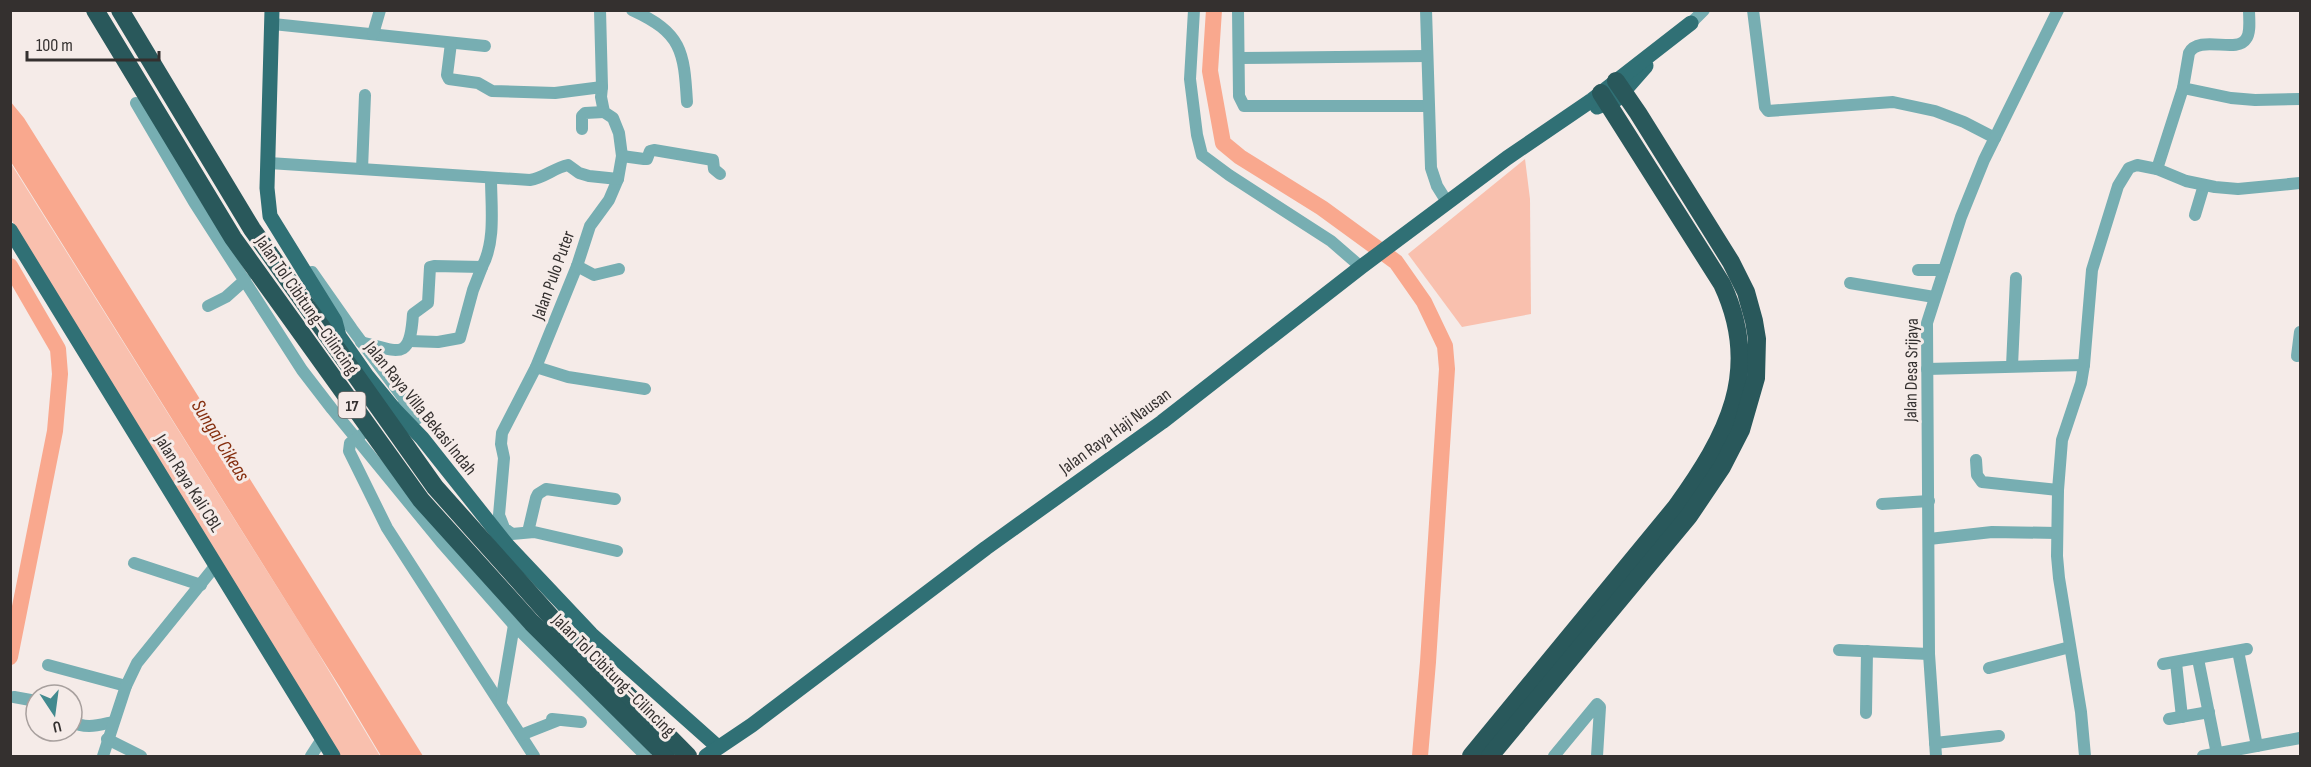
<svg xmlns="http://www.w3.org/2000/svg" width="2311" height="767" font-family="'Sofia Sans Condensed',sans-serif">
	<style>
		.green { fill: #f9c0ae }
		.water { fill: #f9a88e }
		.lines { fill: none; stroke-linecap: round; stroke-linejoin: round }
		.river { stroke: #f9a88e; stroke-width: 16 }
		.minor { stroke: #77aeb2; stroke-width: 12 }
		.major { stroke: #307075; stroke-width: 15 }
		.highway { stroke: #29585b; stroke-width: 18 }
		.highway-bridge { stroke: #29585b; stroke-width: 18 }
		.labels { text-anchor: middle; stroke-width: 6; stroke-linejoin: round; paint-order: stroke }
		.shield { fill: #f5ebe8; stroke: #6e6866; stroke-width: 1.5 }
		.shield-label { font-size: 16px; font-weight: bold; fill: #34302f }
		.street-label { font-size: 18px; fill: #34302f; stroke: #f5ebe8 }
		.water-label { font-size: 20px; font-style: italic; fill: #852e0e; stroke: #f5ebe8 }
	</style>
	<rect width="100%" height="100%" fill="#f5ebe8"/>
	<!-- green -->
	<g class="green">
		<polygon points="1525,159 1530,199 1531,314 1462,327 1408,254"/>
		<polygon points="10,162 311,641 380,756 333,756 11,219"/>
	</g>
	<!-- water -->
	<polygon class="water" points="10,101 24,118 83,212 423,756 381,756 341,689 11,162"/>
	<g class="lines">
		<!-- river -->
		<g class="river">
			<polyline points="1214,10 1210,71 1223,143 1240,157 1322,208 1396,262 1424,302 1445,346 1447,369 1428,662 1420,756"/>
			<polyline points="10,266 58,349 60,374 55,431 10,657"/>
		</g>
		<!-- minor -->
		<g class="minor">
			<polyline points="600,10 602,87 601,97 604,112 613,118 619,133 622,156 618,179 609,200 590,226 577,266 536,367 502,433 501,444 504,458 499,515 504,528 512,534 534,532 617,551"/>
			<path d="M632 10C682 33 684 51 687 102"/>
			<polyline points="1194,10 1190,79 1197,135 1202,155 1229,175 1331,241 1361,267"/>
			<polyline points="1238,10 1239,96 1244,106 1428,106"/>
			<polyline points="1426,10 1431,168 1437,186 1447,202"/>
			<polyline points="1753,10 1765,107 1768,111 1893,102 1935,111 1964,122 1995,138"/>
			<polyline points="1691,23 1704,10"/>
			<polyline points="273,24 485,46"/>
			<polyline points="373,34 380,10"/>
			<polyline points="451,43 447,75 449,79 478,83 492,91 555,93 602,87"/>
			<polyline points="1239,58 1427,56"/>
			<polyline points="2183,88 2231,98 2255,100 2300,99"/>
			<polyline points="136,103 194,202 302,370 332,409 441,542 514,625 646,756"/>
			<polyline points="582,129 582,116 585,113 604,112"/>
			<polyline points="622,156 644,159 647,159 650,151 654,150 713,160 714,169 720,174"/>
			<path d="M269 163 530 180C544 178 554 168 568 165L579 173 589 176 618 179"/>
			<polyline points="362,169 365,95"/>
			<path d="M2157 169 2183 88 2189 53C2199 34 2237 54 2246 39 2251 33 2249 18 2249 10"/>
			<polyline points="2195,215 2204,185"/>
			<polyline points="577,266 594,275 619,269"/>
			<polyline points="1918,270 1944,270"/>
			<polyline points="312,272 352,329 418,418 403,429"/>
			<polyline points="1850,283 1934,297"/>
			<polyline points="208,306 226,297 245,280"/>
			<polyline points="410,341 438,342 460,338 473,290 482,267"/>
			<path d="M361 342C400 352 410 361 413 314L428 303 430 267 434 266 482 267C496 241 491 206 491 178"/>
			<polyline points="2297,356 2300,332"/>
			<polyline points="2012,366 2016,278"/>
			<polyline points="536,367 568,377 645,389"/>
			<polyline points="1927,369 2084,365"/>
			<polyline points="390,414 407,403"/>
			<polyline points="361,435 350,443 349,451 387,528 534,756"/>
			<polyline points="1976,460 1977,475 1982,482 2058,490"/>
			<polyline points="1882,504 1929,501"/>
			<polyline points="528,532 536,498 538,494 546,489 615,499"/>
			<polyline points="1929,539 1992,532 2057,533"/>
			<polyline points="134,563 201,585"/>
			<polyline points="1839,650 1929,654"/>
			<polyline points="2238,651 2257,746"/>
			<polyline points="2198,659 2217,754"/>
			<polyline points="2176,663 2182,717"/>
			<polyline points="2163,664 2247,649"/>
			<polyline points="48,665 126,686"/>
			<polyline points="1989,668 2070,647"/>
			<polyline points="14,697 36,701"/>
			<polyline points="501,702 514,625"/>
			<polyline points="1866,713 1867,651"/>
			<polyline points="552,719 581,722"/>
			<polyline points="2169,719 2209,712"/>
			<path d="M72 721C85 730 99 725 113 722"/>
			<polyline points="521,735 559,720"/>
			<polyline points="107,739 141,756"/>
			<polyline points="1935,743 1999,736"/>
			<polyline points="103,756 126,686 137,663 216,565"/>
			<polyline points="311,756 322,739"/>
			<polyline points="1554,756 1597,704 1600,707 1597,756"/>
			<polyline points="1936,756 1929,654 1927,323 1961,217 1984,160 2058,10"/>
			<polyline points="2085,756 2081,712 2059,578 2057,556 2058,490 2062,440 2081,383 2084,365 2092,270 2118,186 2129,168 2137,165 2157,169 2186,181 2215,187 2238,189 2300,183"/>
			<polyline points="2203,756 2300,738"/>
		</g>
		<!-- major -->
		<g class="major">
			<polyline points="272,10 267,188 270,216 335,321 339,336 367,376 395,410 422,438 507,545 591,634 718,747"/>
			<polyline points="1597,107 1617,99 1646,66"/>
			<polyline points="10,230 333,756"/>
			<polyline points="706,756 752,725 986,548 1162,422 1361,267 1507,158 1592,100 1691,23"/>
		</g>
		<!-- highway -->
		<g class="highway">
			<path d="M1471 756 1676 507C1727 436 1763 371 1722 284L1601 93"/>
			<polyline points="1490,756 1689,516 1722,467 1741,430 1756,378 1757,339 1754,321 1746,292 1731,262 1638,113 1616,81"/>
		</g>
		<!-- highway-bridge -->
		<g class="highway-bridge">
			<polyline points="95,10 233,238 421,500 532,623 666,756"/>
			<polyline points="120,10 252,229 435,487 551,617 688,756"/>
		</g>
	</g>
	<g class="labels">
		<!-- shield labels -->
		<rect class="shield" x="338.5" y="392" width="27" height="26" rx="4.5"/>
		<g class="shield-label">
			<text x="352" y="411">17</text>
		</g>
		<!-- street labels -->
		<g class="street-label">
			<text transform="translate(553 275) rotate(-70)" y="6">Jalan Pulo Puter</text>
			<text transform="translate(307 305) rotate(55)" y="6">Jalan Tol Cibitung–Cilincing</text>
			<text transform="translate(1911 370) rotate(-89)" y="6">Jalan Desa Srijaya</text>
			<text transform="translate(421 408) rotate(51)" y="6">Jalan Raya Villa Bekasi Indah</text>
			<text transform="translate(1115 431) rotate(-36)" y="6">Jalan Raya Haji Nausan</text>
			<text transform="translate(189 483) rotate(58)" y="6">Jalan Raya Kali CBL</text>
			<text transform="translate(614 675) rotate(45)" y="6">Jalan Tol Cibitung–Cilincing</text>
		</g>
		<!-- water labels -->
		<g class="water-label">
			<text transform="translate(221 440) rotate(58)" y="7">Sungai Cikeas</text>
		</g>
	</g>
	<!-- border -->
	<rect width="2311" height="767" fill="none" stroke="#34302f" stroke-width="24"/>
	<!-- north arrow -->
	<g transform="translate(54 713) rotate(167)"><circle r="28" fill="#f5ebe8" stroke="#a8a09e" stroke-width="1.5"/>
	<path d="M0-4.5L10 22L0 15L-10 22Z" fill="#428a8f"/>
	<text y="-9" font-size="16" font-weight="bold" text-anchor="middle" fill="#34302f">U</text>
	</g>
	<!-- scale -->
	<path d="M27 51v9h132v-9" fill="none" stroke="#34302f" stroke-width="3"/>
	<text x="36" y="51" font-size="18" fill="#34302f" stroke="#f5ebe8" stroke-width="4.5" paint-order="stroke">100 m</text>
</svg>
